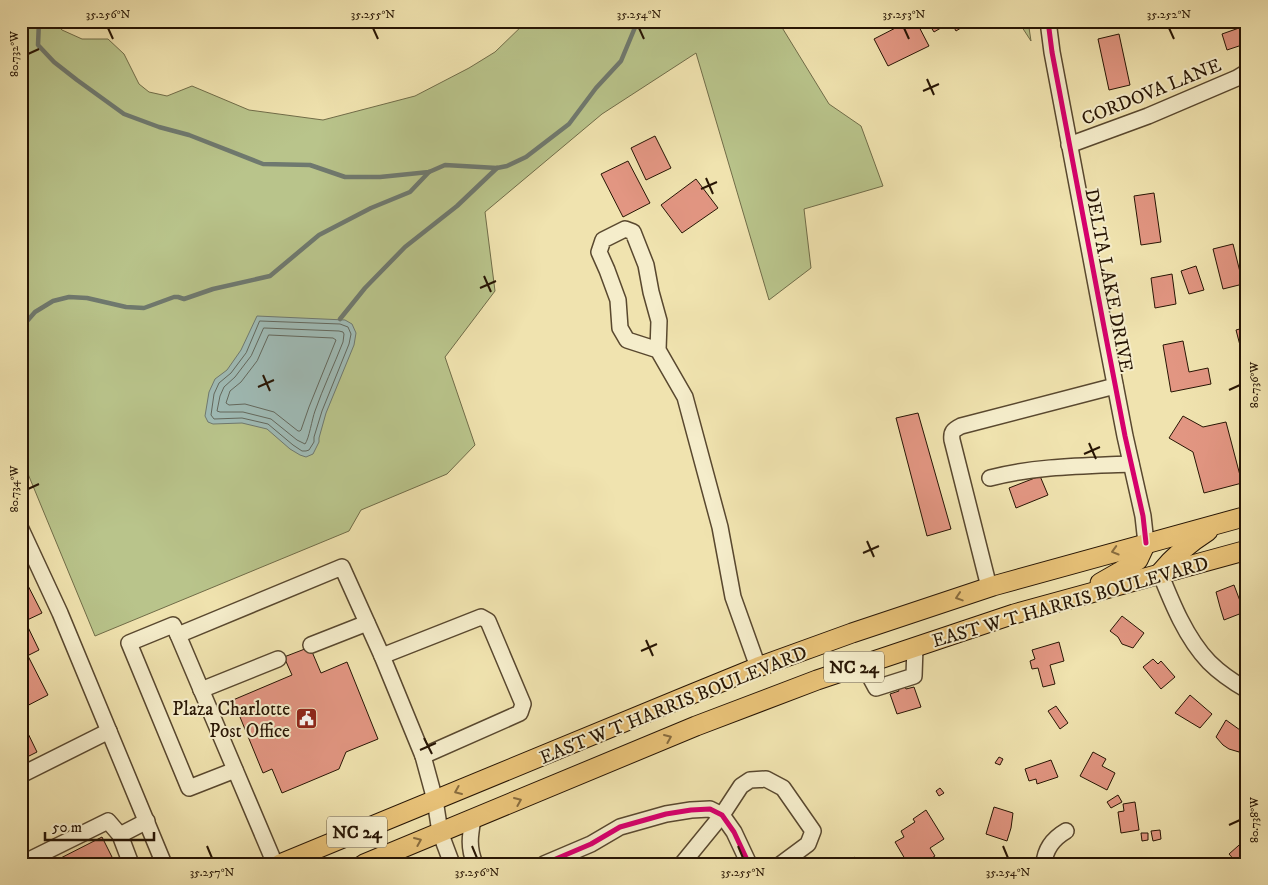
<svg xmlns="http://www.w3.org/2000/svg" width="1268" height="885" font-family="'IM FELL DW Pica',serif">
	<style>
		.green { fill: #b9c48b; stroke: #706c48 }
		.water { fill: #9fbbb6; stroke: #6f796f }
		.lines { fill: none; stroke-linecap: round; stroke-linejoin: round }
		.shore { stroke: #63685d; stroke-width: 1 }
		.stream { stroke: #6f796f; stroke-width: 4.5 }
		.building { fill: #e29682; stroke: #271504 }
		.minor-casing { stroke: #59482f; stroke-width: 18 }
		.major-casing { stroke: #271504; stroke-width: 21 }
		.minor { stroke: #f5edcb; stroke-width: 15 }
		.major { stroke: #e8c278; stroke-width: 19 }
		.cycleway-casing { stroke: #f5edcb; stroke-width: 8 }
		.cycleway { stroke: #d6006c; stroke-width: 5 }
		.oneway { stroke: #886c3e }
		.ticks { fill: none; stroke: #271504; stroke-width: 2 }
		.labels { text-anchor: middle; stroke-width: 4; stroke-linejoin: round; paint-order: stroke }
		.shield { fill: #f5edcb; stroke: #655640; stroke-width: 1 }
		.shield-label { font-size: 18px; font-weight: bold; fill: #271504 }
		.street-label { font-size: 19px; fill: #271504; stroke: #f5edcb }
		.poi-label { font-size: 19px; fill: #271504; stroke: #f5edcb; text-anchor: end }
		.neatline { fill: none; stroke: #271504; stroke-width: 2 }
		.ticks-label { font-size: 12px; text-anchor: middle; fill: #271504 }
	</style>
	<rect width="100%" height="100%" fill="#f0e3af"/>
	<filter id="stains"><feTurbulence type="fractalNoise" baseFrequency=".004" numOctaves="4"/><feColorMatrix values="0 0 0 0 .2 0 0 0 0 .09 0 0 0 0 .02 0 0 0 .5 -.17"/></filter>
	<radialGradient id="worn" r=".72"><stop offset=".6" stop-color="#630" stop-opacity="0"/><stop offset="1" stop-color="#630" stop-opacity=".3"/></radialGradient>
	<!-- green -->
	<g class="green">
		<polygon points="21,21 53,21 62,30 82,39 108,39 124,54 139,84 149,92 167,96 192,86 249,110 323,120 415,96 469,68 495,52 527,21 778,21 829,104 861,126 883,186 804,209 811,268 769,300 696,53 602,114 485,212 495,291 445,357 475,445 447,474 361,510 349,531 95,636 21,457"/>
		<polygon points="1018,21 1028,21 1031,41"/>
	</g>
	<!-- water -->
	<polygon class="water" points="257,316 345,320 352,324 356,333 354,345 326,413 319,438 319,442 313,454 306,457 300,455 290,449 267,429 242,423 213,424 208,422 205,416 209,392 215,379 227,370 241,350"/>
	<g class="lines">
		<!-- shore -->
		<g class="shore">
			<polygon points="260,321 340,324 348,327 351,334 349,344 322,411 314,437 314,442 309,450 306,451 302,451 293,445 268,424 242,418 214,419 211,415 214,394 219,383 231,373 246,353"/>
			<path d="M264 328 339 331 343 332 344 334 343 342C334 365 323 388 315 411 312 419 309 439 305 444L297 440 271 419 243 412H220L217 411 220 396 224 387 235 377 251 356Z"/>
			<polygon points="269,335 333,338 336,340 309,407 301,430 300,431 298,431 274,412 245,404 229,405 226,403 230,391 241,382 257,361"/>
		</g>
		<!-- stream -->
		<g class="stream">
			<polyline points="39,21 38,45 54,62 77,80 124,114 159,127 189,135 263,164 310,165 345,177 380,177 429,172 445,165 497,168 507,166 526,157 569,124 596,88 621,61 636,25 641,21"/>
			<polyline points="340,319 365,288 405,247 457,206 497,168"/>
			<polyline points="21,328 35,312 53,301 69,297 87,298 126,307 144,308 174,297 178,297 184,299 213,289 270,276 319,235 371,208 410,192 429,172"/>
		</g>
	</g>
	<!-- building -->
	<g class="building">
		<polygon points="909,21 916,21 929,46 888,66 874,39"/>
		<polygon points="927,21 972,21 956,31 951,22 934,32"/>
		<polygon points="1239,28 1245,44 1227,50 1222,34"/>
		<polygon points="1119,34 1130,85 1109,90 1098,39"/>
		<polygon points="655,136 671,168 646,180 631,148"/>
		<polygon points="628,161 650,203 623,217 601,174"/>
		<polygon points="696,179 718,208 682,233 661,205"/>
		<polygon points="1154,193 1161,242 1141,245 1134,196"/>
		<polygon points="1233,244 1243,284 1223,289 1213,249"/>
		<polygon points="1196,266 1204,290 1189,294 1181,271"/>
		<polygon points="1172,274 1176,304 1155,308 1151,278"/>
		<polygon points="1247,327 1247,351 1242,353 1236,330"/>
		<polygon points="1183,341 1189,372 1208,368 1211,384 1171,392 1163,345"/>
		<polygon points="918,413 951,529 927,536 896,418"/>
		<polygon points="1183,416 1203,427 1226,422 1242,483 1204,493 1193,452 1169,438"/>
		<polygon points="1040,476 1048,495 1016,508 1009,488"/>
		<polygon points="21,572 42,613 25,621 39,650 21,659"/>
		<polygon points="1234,585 1240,601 1247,598 1247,611 1224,620 1220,607 1216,592"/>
		<polygon points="1122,616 1144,633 1133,648 1122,644 1118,637 1110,631"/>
		<polygon points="1059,642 1064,661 1050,665 1055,684 1043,687 1038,668 1032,669 1030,661 1035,659 1032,650"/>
		<polygon points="310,647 321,673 347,662 378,739 346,752 339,769 282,793 272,769 263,773 233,700 292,675 284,657"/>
		<polygon points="28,656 48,695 21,709 21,659"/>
		<polygon points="1153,659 1158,664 1161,661 1175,677 1161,689 1143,667"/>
		<polygon points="904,685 906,689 914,687 921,707 897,714 890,694 899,691 897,687"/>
		<polygon points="1190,695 1212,714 1200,728 1175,713"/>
		<polygon points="1056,706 1068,723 1060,729 1048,711"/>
		<polygon points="21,719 37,752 21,760"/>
		<polygon points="1226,720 1247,735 1247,739 1239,752 1229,749 1223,745 1216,737"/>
		<polygon points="1093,752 1106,759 1102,766 1115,773 1107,790 1080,776"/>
		<polygon points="999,757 1003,759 1000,765 995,763"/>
		<polygon points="1051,760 1058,777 1037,784 1036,779 1029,781 1025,769"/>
		<polygon points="940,788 944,793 939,796 936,791"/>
		<polygon points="1118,795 1122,802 1111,808 1107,802"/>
		<polygon points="1135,802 1139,830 1121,833 1118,812 1124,811 1123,804"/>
		<polygon points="994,807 1013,813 1011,828 1007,841 986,834"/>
		<polygon points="926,810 944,839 930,848 935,856 922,864 908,864 895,842 904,837 901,831 915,822 913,819"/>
		<polygon points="1160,830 1161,839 1153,841 1151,831"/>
		<polygon points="1141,833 1148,833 1148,840 1142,841"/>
		<polygon points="102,837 114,861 107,864 49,864"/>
		<polygon points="1247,838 1247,863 1238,864 1229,854"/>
		<polygon points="855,857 860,864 846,864"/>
		<polygon points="1124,858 1126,864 1109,864"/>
	</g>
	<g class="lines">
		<defs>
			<g id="minor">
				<polyline points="1048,21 1052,52 1104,327 1125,436 1143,516 1146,543"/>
				<polyline points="1069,145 1148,116 1237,78 1247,72"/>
				<polyline points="658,350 659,321 651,292 646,265 633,232 625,229 603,240 599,252 607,270 618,300 620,328 627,340 658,350 685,397 720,527 733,597 758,667"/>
				<path d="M990 478C1036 466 1084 466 1131 464"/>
				<polyline points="21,529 60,613 164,864"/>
				<path d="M1160 573C1172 603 1186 638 1209 662 1220 673 1233 682 1247 690"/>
				<path d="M989 587 952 440C951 432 953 430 961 426L1115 386"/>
				<polyline points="178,635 173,625 129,643 189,788 235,770"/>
				<polyline points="311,645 367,623"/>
				<polyline points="382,656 481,617 488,621 523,704 520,713 423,756"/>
				<polyline points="863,664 876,688 914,676 915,647"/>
				<polyline points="201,690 278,659"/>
				<polyline points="21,775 109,731"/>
				<path d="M473 819C470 836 468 847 475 864"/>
				<polyline points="120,835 147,821"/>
				<polyline points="31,864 29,860 108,821 120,835 131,864"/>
				<polyline points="275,864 178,635 342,567 382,656 423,756 435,800 440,832 452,864"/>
				<polyline points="544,864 591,844 620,827 666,814 691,810 710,809 722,815 734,832 749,864"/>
				<polyline points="682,864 722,815 741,786 750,780 766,779 783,788 813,831 808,844 781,864"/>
				<path d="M1044 864C1045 849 1054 838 1066 831"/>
			</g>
			<g id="major">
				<path d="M1160 573C1174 556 1189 543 1208 531"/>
				<polyline points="1100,583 1121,571 1138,560 1146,543"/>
				<polyline points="280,864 687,696 758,667 852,633 993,586 1247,516"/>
				<polyline points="364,864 696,726 817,680 1014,614 1247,550"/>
			</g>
		</defs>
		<!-- minor casing -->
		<use href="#minor" class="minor-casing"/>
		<!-- major casing -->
		<use href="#major" class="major-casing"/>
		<!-- minor -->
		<use href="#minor" class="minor"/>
		<!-- major -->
		<use href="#major" class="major"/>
		<defs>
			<g id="cycleway">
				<polyline points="1048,21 1052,52 1104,327 1125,436 1143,516 1146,543"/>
				<polyline points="544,864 591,844 620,827 666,814 691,810 710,809 722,815 734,832 749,864"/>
			</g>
		</defs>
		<!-- cycleway casing -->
		<use href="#cycleway" class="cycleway-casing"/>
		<!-- cycleway -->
		<use href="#cycleway" class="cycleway"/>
	</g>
	<!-- one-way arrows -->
	<defs><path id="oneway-chevron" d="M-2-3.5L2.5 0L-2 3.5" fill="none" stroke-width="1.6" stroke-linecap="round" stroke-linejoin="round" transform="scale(1.25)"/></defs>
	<g class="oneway">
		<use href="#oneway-chevron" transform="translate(1115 551) rotate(164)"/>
		<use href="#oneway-chevron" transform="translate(959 597) rotate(162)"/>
		<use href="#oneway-chevron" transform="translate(668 738) rotate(-23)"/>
		<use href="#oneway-chevron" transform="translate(458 791) rotate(157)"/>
		<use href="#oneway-chevron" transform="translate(518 801) rotate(-23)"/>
		<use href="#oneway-chevron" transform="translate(418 841) rotate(-23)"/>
	</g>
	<!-- ticks -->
	<path class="ticks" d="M108 28 113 39M373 28 378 39M639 28 644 39M904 28 909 39M1169 28 1174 39M28 54 39 49M927 79 934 95M923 91 939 84M706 178 713 194M701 189 717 182M484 276 491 292M480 288 496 281M263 375 270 391M258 387 274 380M1229 390 1240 385M1089 443 1096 459M1084 454 1100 447M28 489 39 484M867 541 874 557M863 553 879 546M646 640 653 656M641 651 657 644M424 738 432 754M420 750 436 743M1229 825 1240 820M207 846 212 858M472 846 477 858M738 846 743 858M1003 846 1008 858"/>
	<!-- icons -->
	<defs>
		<symbol id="civic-square" viewBox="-11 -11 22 22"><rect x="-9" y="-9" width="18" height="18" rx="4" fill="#8f2418" stroke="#f5edcb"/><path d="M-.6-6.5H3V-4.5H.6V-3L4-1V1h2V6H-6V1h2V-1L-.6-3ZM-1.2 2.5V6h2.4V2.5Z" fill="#fff"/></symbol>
	</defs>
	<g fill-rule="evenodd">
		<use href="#civic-square" x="294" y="706" width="25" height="25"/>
	</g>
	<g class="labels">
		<!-- shield labels -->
		<g class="shield">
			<rect x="824" y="651.5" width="60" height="31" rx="4"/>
			<rect x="327" y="816.5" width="60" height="31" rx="4"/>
		</g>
		<g class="shield-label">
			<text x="854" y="673">NC 24</text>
			<text x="357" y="838">NC 24</text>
		</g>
		<!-- street labels -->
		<g class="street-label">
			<text transform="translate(1151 91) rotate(-22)" y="7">CORDOVA LANE</text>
			<text transform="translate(1110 280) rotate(79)" y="7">DELTA LAKE DRIVE</text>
			<text transform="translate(1070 601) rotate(-16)" y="7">EAST W T HARRIS BOULEVARD</text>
			<text transform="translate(673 704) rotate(-22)" y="7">EAST W T HARRIS BOULEVARD</text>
		</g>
		<!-- poi labels -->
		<g class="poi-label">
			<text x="290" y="715">Plaza Charlotte<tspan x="290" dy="22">Post Office</tspan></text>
		</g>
	</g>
	<!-- margin -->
	<rect width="1268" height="885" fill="none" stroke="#f0e3af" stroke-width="55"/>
	<!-- scale -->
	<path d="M45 832v8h109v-8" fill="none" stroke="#271504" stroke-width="2.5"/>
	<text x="52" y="832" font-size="15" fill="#271504" stroke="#f5edcb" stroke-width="4" paint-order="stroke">50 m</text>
	<rect x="28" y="28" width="1212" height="830" class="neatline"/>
	<g class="ticks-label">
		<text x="108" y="18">35.256°N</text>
		<text x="373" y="18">35.255°N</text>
		<text x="639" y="18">35.254°N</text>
		<text x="904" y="18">35.253°N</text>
		<text x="1169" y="18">35.252°N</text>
		<text transform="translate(14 54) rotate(-90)" y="4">80.732°W</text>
		<text transform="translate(1254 385) rotate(-90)" y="4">80.736°W</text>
		<text transform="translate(14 489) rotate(-90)" y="4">80.734°W</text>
		<text transform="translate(1254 820) rotate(-90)" y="4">80.738°W</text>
		<text x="212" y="876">35.257°N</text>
		<text x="477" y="876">35.256°N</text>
		<text x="743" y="876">35.255°N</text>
		<text x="1008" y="876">35.254°N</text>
	</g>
	<rect width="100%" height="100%" filter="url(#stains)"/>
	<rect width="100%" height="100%" fill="url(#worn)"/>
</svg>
